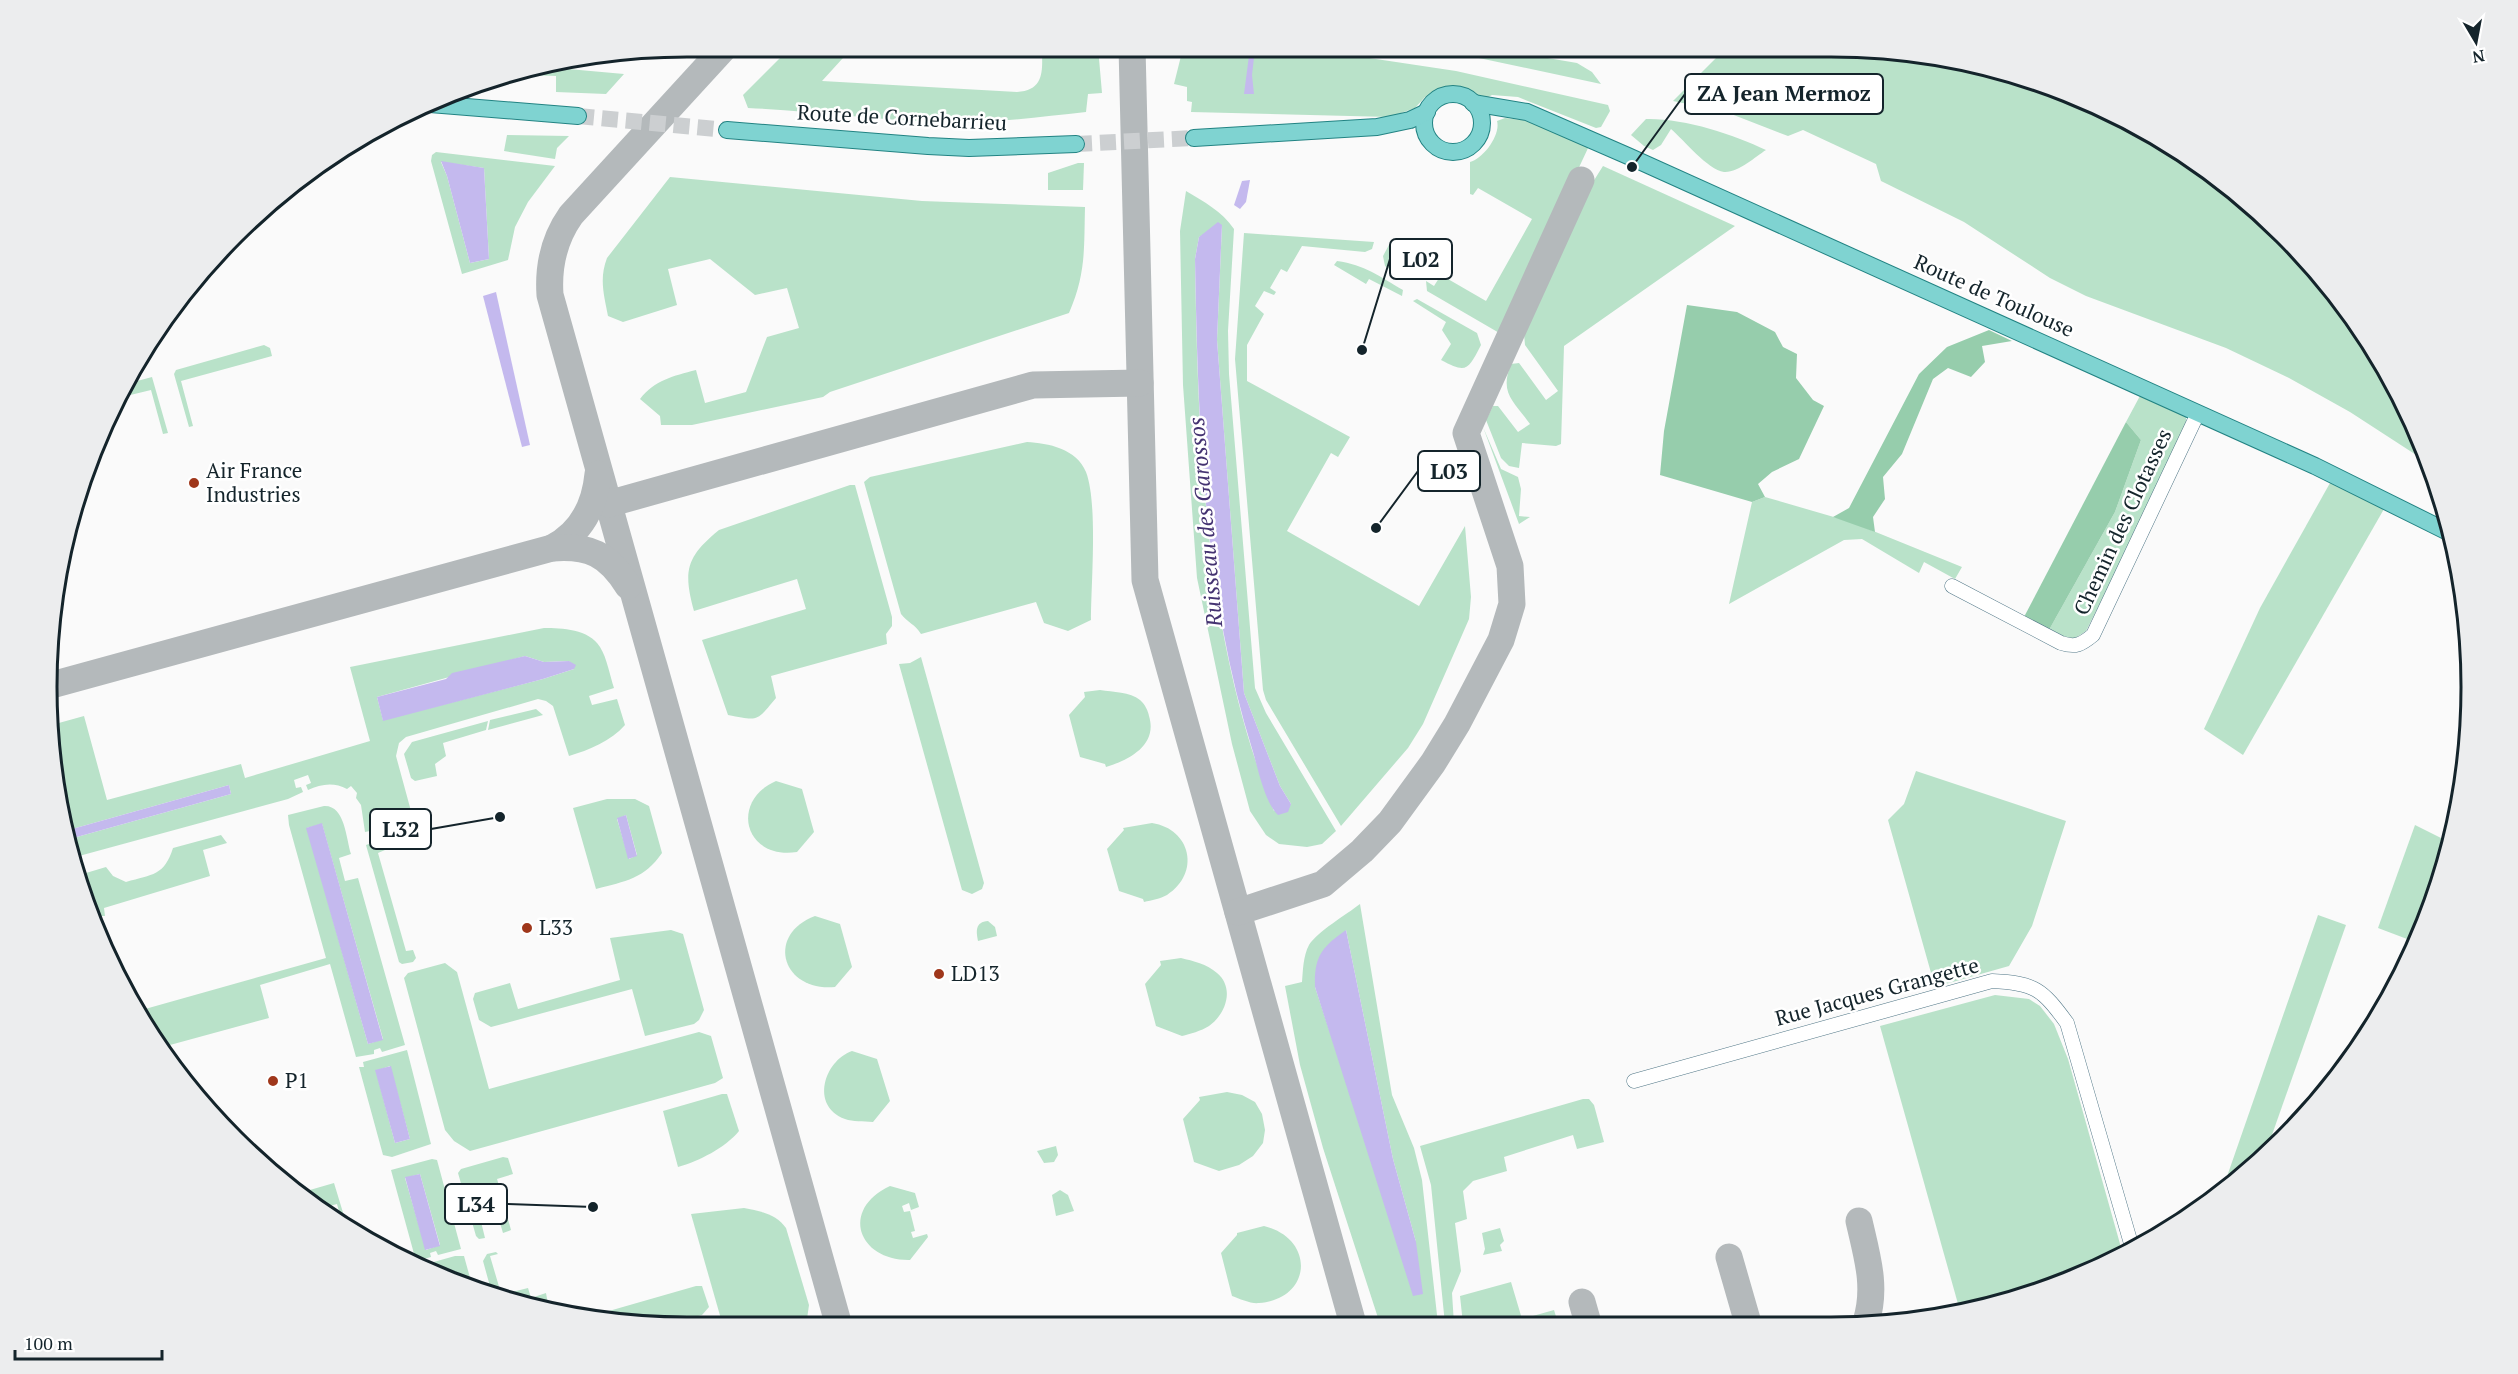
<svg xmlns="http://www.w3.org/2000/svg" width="2518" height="1374" font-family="'PT Serif',serif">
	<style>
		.green { fill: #b9e2c9; fill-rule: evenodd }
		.forest { fill: #96cdac }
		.water { fill: #c4b9ee }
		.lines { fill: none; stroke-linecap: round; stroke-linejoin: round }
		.taxiway { stroke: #b4b9bb; stroke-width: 27 }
		.major-tunnel { stroke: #cccfd1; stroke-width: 16; stroke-dasharray: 16 8; stroke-linecap: butt }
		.minor-casing { stroke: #517787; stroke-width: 15 }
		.major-casing { stroke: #228383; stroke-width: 18 }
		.minor { stroke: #fff; stroke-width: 14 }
		.major { stroke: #7fd3d1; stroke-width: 16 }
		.poi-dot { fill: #9f371b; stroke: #fff; stroke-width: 2 }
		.labels { text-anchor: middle; stroke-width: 5; stroke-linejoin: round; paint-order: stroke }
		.street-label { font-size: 21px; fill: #14242b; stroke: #fff }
		.poi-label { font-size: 21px; fill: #14242b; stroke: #fff; text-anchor: start }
		.water-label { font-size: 22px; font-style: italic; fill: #443371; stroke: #fff }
		.rim { fill: none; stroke: #14242b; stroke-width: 3 }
		.leader { fill: none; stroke: #14242b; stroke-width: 2 }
		.callout-dot { fill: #14242b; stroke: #fff; stroke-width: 2 }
		.callout { fill: #fff; stroke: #14242b; stroke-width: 2 }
		.callout-label { font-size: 22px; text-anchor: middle; font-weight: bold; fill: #14242b }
	</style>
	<rect width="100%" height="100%" fill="#fafafa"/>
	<!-- green -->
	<g class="green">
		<path d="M791 47H853L822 81 1017 92C1046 90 1042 69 1042 47H1098L1102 93 1088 94 1086 112C1038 117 989 124 940 122 876 120 812 111 748 108L743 95Z"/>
		<polygon points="1187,47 1296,47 1456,71 1608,105 1610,111 1601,127 1596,128 1518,97 1492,95 1481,101 1466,92 1452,88 1425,97 1415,108 1390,117 1191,112 1192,102 1187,101 1187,87 1174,84 1181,56"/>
		<polygon points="1415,47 1483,47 1577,63 1592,72 1601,84 1460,54"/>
		<polygon points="1726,48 1873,48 1997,68 2151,132 2253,205 2339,297 2405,403 2427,462 2350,412 2289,378 2226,348 2086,296 2050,278 1964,222 1881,181 1876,164 1803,130 1788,136 1726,112 1673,101"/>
		<polygon points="535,66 624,74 606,94 556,92 556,76 504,74"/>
		<path d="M1505 118 1530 121 1589 146 1501 334 1427 291 1426 281 1434 286 1441 275 1486 301 1532 219 1478 188 1473 195 1470 194V162C1483 159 1501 135 1497 121Z"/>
		<path d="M1646 119C1683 118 1733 134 1766 150 1755 157 1738 173 1724 172 1708 170 1684 140 1671 129L1661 145 1653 150 1644 146 1631 135Z"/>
		<polygon points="507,135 569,136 557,148 555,159 504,151"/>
		<path d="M436 152 555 166 528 202 515 227 508 260 462 274 431 161 432 155ZM441 162 484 168 489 259 470 263 447 176Z"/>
		<polygon points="1078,163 1084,163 1083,190 1048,190 1048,173"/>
		<path d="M1603 166 1735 226 1564 346 1561 444 1556 446 1522 443 1519 468 1509 466 1501 458 1486 420 1493 406H1498L1518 432 1530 424C1514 401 1499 394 1511 364L1519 363 1546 400 1558 391 1525 345 1524 334 1586 193Z"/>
		<path d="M670 177 922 201 1085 207C1084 249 1086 274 1069 313L830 392 823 397 692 425H661L660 416 640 399C655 380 673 376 696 370L705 403 746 392 767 337 799 328 787 288 755 295 710 259 668 269 677 305 623 322 608 316C604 295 599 279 607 258Z"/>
		<path d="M1186 191C1204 202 1222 211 1234 229L1228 331 1229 374 1255 688 1266 713 1336 831 1322 844 1307 847 1279 844 1266 835 1250 811 1232 744 1197 578 1183 385 1180 231ZM1222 225 1217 340 1244 693 1280 786 1291 804 1274 811C1204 638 1198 443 1195 259L1199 237Z"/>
		<polygon points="1244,233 1374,242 1372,249 1365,252 1302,246 1287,272 1281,269 1270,288 1276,292 1274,295 1264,291 1255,306 1264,314 1247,345 1247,381 1350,437 1338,457 1331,453 1287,531 1419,606 1465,526 1471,597 1469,619 1459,642 1423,724 1408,748 1341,826 1266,700 1263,690 1235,359"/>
		<polygon points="1390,243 1418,260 1409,274 1401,277 1385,266 1383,256"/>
		<path d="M1337 261C1365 265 1379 276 1403 290L1402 296 1369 279 1366 284 1334 265Z"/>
		<path d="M1417 299 1477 333 1481 345C1468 370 1467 374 1441 360L1451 344 1442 330 1446 322 1413 301Z"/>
		<polygon points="264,345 270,348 272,356 181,381 193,426 189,427 174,374 176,370"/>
		<polygon points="152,377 168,433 163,434 151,390 118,398 126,384"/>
		<polygon points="2141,394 2186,415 2186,433 2086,631 2074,639 2057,636 2049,630 2115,512 2141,440 2126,422"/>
		<polygon points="1483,427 1501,469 1518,477 1521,489 1519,516 1530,517 1519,524"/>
		<path d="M1027 442C1048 443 1077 449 1086 472 1098 503 1091 584 1091 620L1068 631 1044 623 1036 602 921 634C916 625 907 622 901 614L864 482 870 477Z"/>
		<polygon points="2330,483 2384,509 2243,755 2204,729 2260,608"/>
		<path d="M850 485H855L892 617V626L886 634 887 644 771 676 776 698C756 722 759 721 728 715L702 640 806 609 797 579 694 611C683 571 686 557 719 530Z"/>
		<polygon points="1765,497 1851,522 1962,567 1955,579 1924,562 1919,573 1862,539 1844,540 1729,604 1752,502"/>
		<path d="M544 628C562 628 589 629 600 647 607 658 610 676 614 688L589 696 592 705 617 699 625 725C611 741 589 750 569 756L553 706 546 701 538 699 406 737 399 743 396 756 411 811 404 824 365 832 361 805 356 798 357 793 351 786 347 789C334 782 321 784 308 790L306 785 311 783 308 775 294 780 296 788 301 787 303 792 288 799 79 856 69 855 66 840 231 794 229 785 65 831 48 726 84 716 107 800 241 764 245 778 370 741 350 667ZM525 656 544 662 569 661 574 669 543 679 383 720 377 697Z"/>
		<polygon points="921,657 984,883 982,889 972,894 962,890 899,664 910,663"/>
		<path d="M1100 690C1113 692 1130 692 1140 700 1145 704 1148 711 1149 716 1158 745 1129 760 1106 767L1105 764 1080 757 1069 715 1085 697 1084 692Z"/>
		<polygon points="536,709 543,715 488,730 490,720"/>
		<polygon points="488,721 486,730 443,743 446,756 435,764 437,776 415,781 411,778 404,754 412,742"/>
		<polygon points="1916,771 2066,821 2032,926 2009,966 1935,987 1888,820 1904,804"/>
		<path d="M776 781 802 789 814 832 797 852C745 860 729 802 776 781Z"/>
		<path d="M607 799H635L649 806 662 853C644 879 626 881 596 889L573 808ZM626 815 637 855 629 859 617 819Z"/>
		<path d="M324 806C345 805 346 838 351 854L339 858 345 881 358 878 405 1045 382 1052 380 1048 374 1050V1054L356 1057 330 964 260 985 269 1018 159 1048 138 1011 326 958 289 825 288 815ZM322 824 383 1039 368 1044 307 828Z"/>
		<path d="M1152 823C1191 829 1201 873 1167 895 1160 899 1152 900 1144 902L1143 899 1119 891 1107 849 1124 830 1123 828Z"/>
		<polygon points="2415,825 2449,842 2438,893 2415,942 2378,928"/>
		<path d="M221 835 227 843 203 850 210 876 104 908 105 916H90L76 876 106 867 113 876 126 882C153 874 164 876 173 848Z"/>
		<polygon points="380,840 385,850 378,853 406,951 413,950 416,958 413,962 402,964 399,962 366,845"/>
		<path d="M1360 904 1392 1095 1414 1148 1422 1180 1438 1324H1380L1323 1148 1300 1065 1285 986 1302 982C1303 971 1303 956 1309 945 1318 931 1346 915 1360 904ZM1346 930 1393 1159 1416 1242 1348 1087 1315 987Z"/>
		<polygon points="2318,915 2346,925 2267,1149 2223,1188"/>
		<path d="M815 916 840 924 852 967 835 987C782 992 765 935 815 916Z"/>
		<path d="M988 921 995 927 997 936 978 941C976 931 975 922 988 921Z"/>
		<polygon points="671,930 683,934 704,1010 699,1020 694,1024 645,1036 632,989 491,1027 479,1020 473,999 475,993 510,983 518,1009 620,980 610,938"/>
		<path d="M1181 958C1193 961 1207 964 1217 973 1235 988 1226 1014 1209 1026 1201 1031 1190 1034 1182 1036L1156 1026 1145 984 1161 965 1160 961Z"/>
		<polygon points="445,963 457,972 489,1089 699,1032 711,1036 723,1078 715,1083 470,1151 454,1141 445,1130 404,978 408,973"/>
		<polygon points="1995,995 2029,999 2040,1006 2054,1024 2068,1059 2122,1251 2037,1293 1960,1311 1880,1026"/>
		<path d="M407 1050 431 1144 392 1157 383 1155 359 1067H364L363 1062ZM390 1066 410 1139 395 1143 376 1071Z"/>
		<path d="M852 1051 877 1059 890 1101 873 1122C863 1121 853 1122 845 1119 810 1106 824 1061 852 1051Z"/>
		<polygon points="1227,1092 1242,1095 1255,1102 1262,1114 1265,1130 1263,1143 1253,1156 1239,1165 1219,1171 1194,1162 1183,1119 1200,1100 1199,1097"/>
		<path d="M722 1094H727L739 1131C725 1148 699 1161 678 1167L663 1111Z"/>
		<polygon points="1583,1099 1589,1099 1594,1105 1604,1142 1577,1149 1573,1135 1504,1157 1507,1171 1473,1181 1463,1191 1467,1219 1455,1223 1461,1271 1452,1293 1454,1324 1445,1324 1431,1185 1420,1146"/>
		<polygon points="1056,1146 1058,1155 1054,1162 1044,1163 1037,1151"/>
		<polygon points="503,1157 508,1158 513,1174 497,1179 501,1192 491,1193 488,1185 473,1189 485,1238 479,1239 476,1236 458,1173 461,1169"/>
		<path d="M432 1159 437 1160 461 1249 438 1255 436 1251 430 1253 431 1257 416 1261 391 1170ZM420 1174 440 1245 426 1250 405 1178Z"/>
		<polygon points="334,1183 348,1229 343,1226 337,1204 318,1209 296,1194"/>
		<path d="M890 1186 915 1193 919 1207 911 1210 909 1203 902 1206 904 1212 910 1211 915 1231 911 1232 913 1238 927 1234 928 1237 910 1260C859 1261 839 1210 890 1186Z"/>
		<polygon points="1060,1190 1068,1195 1074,1211 1056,1216 1052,1195"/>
		<polygon points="502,1198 511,1230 503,1233 494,1203"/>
		<path d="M744 1208C760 1211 776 1214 786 1228L809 1305 806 1326H723L691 1214Z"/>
		<path d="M1264 1226C1316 1239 1312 1299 1259 1303 1251 1304 1240 1299 1232 1296L1221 1253 1237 1235V1233Z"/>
		<polygon points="1500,1228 1504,1241 1500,1245 1502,1251 1483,1255 1485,1249 1482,1233"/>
		<polygon points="496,1252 498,1254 490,1256 500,1290 495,1293 491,1290 483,1261 487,1254"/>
		<polygon points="455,1256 464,1256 472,1285 449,1276 448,1271 442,1273 423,1265"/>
		<polygon points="1511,1282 1522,1319 1554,1310 1558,1323 1463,1324 1460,1296"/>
		<polygon points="696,1286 702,1286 709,1307 702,1315 661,1326 645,1326 588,1317"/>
		<polygon points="528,1288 531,1298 546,1293 549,1310 521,1306 501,1297 500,1295"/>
	</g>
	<!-- forest -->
	<g class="forest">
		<polygon points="1687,305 1737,312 1775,332 1783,347 1797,354 1796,378 1813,400 1824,406 1799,459 1772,472 1758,484 1765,497 1752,502 1660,475 1664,431"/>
		<polygon points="1989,330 2012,341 1982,346 1985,362 1971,377 1948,368 1933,379 1902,454 1883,477 1885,499 1873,517 1875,532 1833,517 1849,508 1919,374 1947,347"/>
		<polygon points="2126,422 2141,440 2115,512 2049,630 2024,617"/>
	</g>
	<!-- water -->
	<g class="water">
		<polygon points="1250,48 1255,49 1252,75 1254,94 1244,94"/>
		<polygon points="441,161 484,168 489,259 470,263 447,176"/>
		<polygon points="1250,180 1246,202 1240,209 1234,205 1242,181"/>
		<path d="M1218 222 1222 225 1217 340 1244 693 1280 786 1291 804 1288 812 1278 815C1265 803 1258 769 1253 752 1203 593 1198 424 1195 259L1199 237Z"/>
		<polygon points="496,292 530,445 522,447 483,296"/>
		<polygon points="525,656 544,662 569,661 576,665 574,669 543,679 383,721 377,697 446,679 452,673"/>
		<polygon points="229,785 231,794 66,840 65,831"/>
		<polygon points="626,815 637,856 628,859 617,818"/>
		<polygon points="322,823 383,1040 368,1044 306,828"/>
		<path d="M1346 930 1393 1159 1416 1242 1423 1294 1413 1296 1315 987C1314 956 1322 947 1346 930Z"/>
		<polygon points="391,1066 410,1139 395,1143 375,1070"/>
		<polygon points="420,1174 440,1246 425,1250 405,1177"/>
	</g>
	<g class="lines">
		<!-- taxiway -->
		<g class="taxiway">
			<path d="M725 47 571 215C554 239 548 266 550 295L839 1326"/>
			<polyline points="1132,47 1145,580 1353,1324"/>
			<polyline points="608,504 1033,385 1140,383"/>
			<path d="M552 548C581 533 595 506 598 474"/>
			<path d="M48 686 552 548C589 545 608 554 628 586"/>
			<polyline points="1238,912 1323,884 1362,851 1390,822 1433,763 1457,724 1501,640 1512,604 1510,566 1466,433 1581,180"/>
			<path d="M1859 1221C1867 1256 1877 1287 1866 1322"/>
			<polyline points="1729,1257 1748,1323"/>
			<polyline points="1582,1302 1588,1323"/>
		</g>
		<!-- major-tunnel -->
		<g class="major-tunnel">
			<polyline points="578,116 727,130"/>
			<polyline points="1076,144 1194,138"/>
		</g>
		<defs>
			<g id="minor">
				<path d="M1952 586 2061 643C2076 648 2082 644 2093 635L2198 413"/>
				<path d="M1634 1081 1992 981C2035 983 2042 989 2067 1023L2132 1247"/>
			</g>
			<g id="major">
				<circle cx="1453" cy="123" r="29"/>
				<polyline points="1473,103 1527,112 1628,156 2315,466 2452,534"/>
				<polyline points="430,104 578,116"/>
				<polyline points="727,130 928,146 969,148 1076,144"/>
				<polyline points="1194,138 1377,127 1410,120 1427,112"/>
			</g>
		</defs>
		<!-- minor casing -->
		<use href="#minor" class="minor-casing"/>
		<!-- major casing -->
		<use href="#major" class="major-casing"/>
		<!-- minor -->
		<use href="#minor" class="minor"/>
		<!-- major -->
		<use href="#major" class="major"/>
	</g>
	<!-- markers -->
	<g class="poi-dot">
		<circle cx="194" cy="483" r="6"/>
		<circle cx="527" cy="928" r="6"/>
		<circle cx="939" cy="974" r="6"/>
		<circle cx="273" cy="1081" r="6"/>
	</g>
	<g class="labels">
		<!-- street labels -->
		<g class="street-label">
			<text transform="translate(902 118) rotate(3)" y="7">Route de Cornebarrieu</text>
			<text transform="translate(1994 296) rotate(24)" y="7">Route de Toulouse</text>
			<text transform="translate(2123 522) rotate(-65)" y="7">Chemin des Clotasses</text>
			<text transform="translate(1877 992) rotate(-15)" y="7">Rue Jacques Grangette</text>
		</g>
		<!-- poi labels -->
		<g class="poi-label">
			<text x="206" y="478">Air France<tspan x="206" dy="24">Industries</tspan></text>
			<text x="539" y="935">L33</text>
			<text x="951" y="981">LD13</text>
			<text x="285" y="1088">P1</text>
		</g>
		<!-- water labels -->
		<g class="water-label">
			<text transform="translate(1205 522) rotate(-95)" y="8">Ruisseau des Garossos</text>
		</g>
	</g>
	<!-- crop -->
	<path d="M0 0H2518V1374H0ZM687 57H1831A630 630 0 0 1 2461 687V687A630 630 0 0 1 1831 1317H687A630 630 0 0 1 57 687V687A630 630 0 0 1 687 57Z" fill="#ecedee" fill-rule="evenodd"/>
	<path class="rim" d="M687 57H1831A630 630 0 0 1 2461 687V687A630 630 0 0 1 1831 1317H687A630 630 0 0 1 57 687V687A630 630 0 0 1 687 57Z"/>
	<!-- callouts -->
	<path class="leader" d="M1632 167L1685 94M1362 350L1390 259M1376 528L1418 471M500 817L431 829M593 1207L507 1204"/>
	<g class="callout-dot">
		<circle cx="1632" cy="167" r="6"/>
		<circle cx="1362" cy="350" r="6"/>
		<circle cx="1376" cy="528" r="6"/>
		<circle cx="500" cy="817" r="6"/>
		<circle cx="593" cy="1207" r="6"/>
	</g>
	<g class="callout">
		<rect x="1685" y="74" width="198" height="40" rx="6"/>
		<rect x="1390" y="239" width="62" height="40" rx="6"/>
		<rect x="1418" y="451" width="62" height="40" rx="6"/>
		<rect x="370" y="809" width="61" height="40" rx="6"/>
		<rect x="445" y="1184" width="62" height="40" rx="6"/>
	</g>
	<g class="callout-label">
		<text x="1784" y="101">ZA Jean Mermoz</text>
		<text x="1421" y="267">L02</text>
		<text x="1449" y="479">L03</text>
		<text x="401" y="837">L32</text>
		<text x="476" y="1212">L34</text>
	</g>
	<!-- north arrow -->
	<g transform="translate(2476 42) rotate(170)" stroke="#ffffff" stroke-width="4.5" paint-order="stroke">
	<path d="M0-4.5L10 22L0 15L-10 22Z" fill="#14242b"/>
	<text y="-9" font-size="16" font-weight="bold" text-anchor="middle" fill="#14242b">N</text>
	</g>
	<!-- scale -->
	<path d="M15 1350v9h147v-9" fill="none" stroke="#14242b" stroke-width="3"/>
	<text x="24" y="1350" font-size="18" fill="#14242b" stroke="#ffffff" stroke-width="4.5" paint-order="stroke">100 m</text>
</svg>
